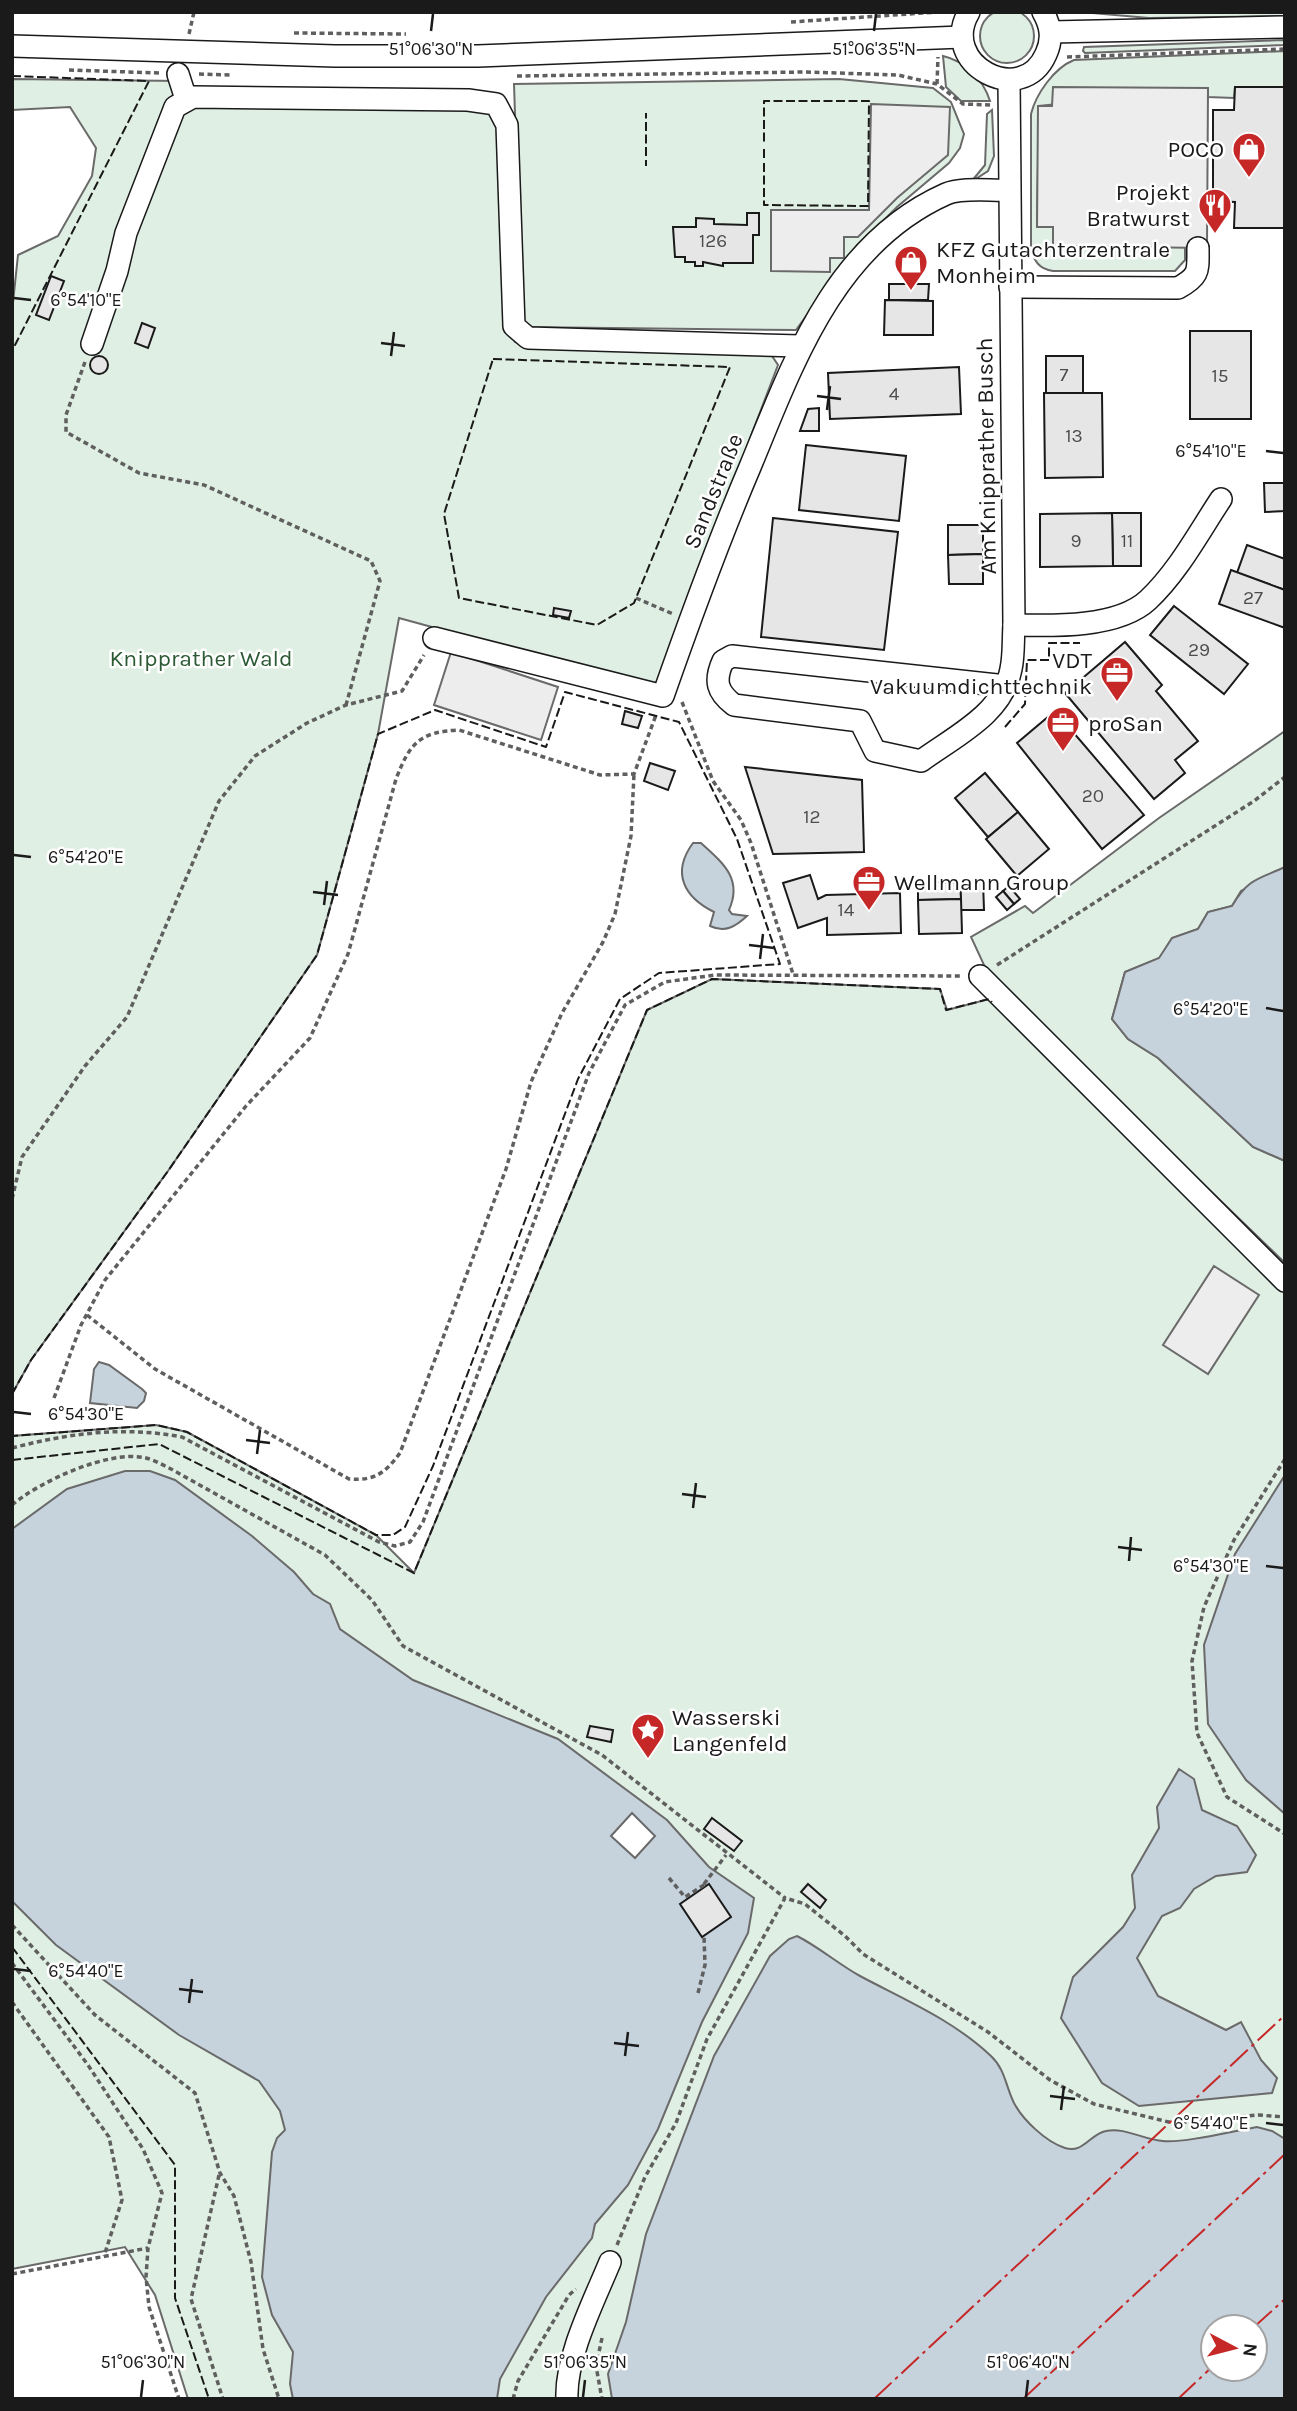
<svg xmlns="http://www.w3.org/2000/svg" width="1297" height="2411" font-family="Karla,sans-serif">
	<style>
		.green { fill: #e0efe3; stroke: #6a6a6a; stroke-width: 2; fill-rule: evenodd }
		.parking { fill: #ededed; stroke: #6a6a6a; stroke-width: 2 }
		.water { fill: #c6d2dc; stroke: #6a6a6a; stroke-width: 2; fill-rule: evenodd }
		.pier { fill: #fff; stroke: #6a6a6a; stroke-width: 2 }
		.building { fill: #e6e6e6; stroke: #1a1a1a; stroke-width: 2 }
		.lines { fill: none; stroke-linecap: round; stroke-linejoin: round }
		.minor-casing { stroke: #1a1a1a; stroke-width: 24 }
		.path { stroke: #5f5f5f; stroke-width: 3.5; stroke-dasharray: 5 3.5; stroke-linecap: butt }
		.minor { stroke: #fff; stroke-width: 21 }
		.fence { stroke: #1a1a1a; stroke-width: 2; stroke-dasharray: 9 3.5; stroke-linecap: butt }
		.power { stroke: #c62828; stroke-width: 2; stroke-dasharray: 24 5 3.5 5; stroke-linecap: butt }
		.ticks { fill: none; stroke: #1a1a1a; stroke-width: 2.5 }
		.labels { text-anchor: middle; stroke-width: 5; stroke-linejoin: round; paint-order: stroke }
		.number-label { font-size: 19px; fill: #4d4d4d }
		.poi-label { font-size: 23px; fill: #1a1a1a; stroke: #fff; text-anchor: start }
		.street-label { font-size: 23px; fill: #1a1a1a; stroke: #fff }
		.park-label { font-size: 23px; fill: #2b5a34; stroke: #fff }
		.ticks-label { font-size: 18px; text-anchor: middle; fill: #1a1a1a; stroke: #fff; stroke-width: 5; stroke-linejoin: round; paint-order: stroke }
	</style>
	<rect width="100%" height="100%" fill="#fff"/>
	<!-- green -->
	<g class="green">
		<circle cx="1007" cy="36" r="27"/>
		<polygon points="1081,12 1285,12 1285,16 1149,18"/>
		<polygon points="1285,40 1285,45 1085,53 1083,51 1084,47"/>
		<path d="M1285 51V87H1235L1234 98 1208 97V89L1039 106 1037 227H1053V246L1185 228V260L1175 271H1053C1039 269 1034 261 1031 249V114C1036 94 1054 68 1074 60Z"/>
		<path d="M943 56C965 61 983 79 990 101H961L946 87Z"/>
		<polygon points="12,79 180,81 193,105 479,108 491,112 501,127 511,334 515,342 525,345 770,353 778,365 655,688 399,618 378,734 317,955 168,1171 31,1360 12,1394 12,312 18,255 58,236 92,176 96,148 70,107 12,110"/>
		<polygon points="839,79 933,88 951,102 964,134 960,148 949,163 897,207 853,251 796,330 522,327 514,84"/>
		<polygon points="992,110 994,156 988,171 971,182 985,165 987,114"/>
		<polygon points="1285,731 1285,867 1241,891 1232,906 1208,912 1198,929 1172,938 1160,958 1125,972 1112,1019 1128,1039 1158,1058 1253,1147 1285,1161 1285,1263 990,978 971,937 1025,906 1033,913 1159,818"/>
		<path d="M712 979 940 989 947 1010 989 999 1285 1287V2399H188L155 2295 125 2247 12 2269V1436L156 1425 187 1432 376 1535 414 1573 647 1010ZM1213 2327H1255V2369H1213Z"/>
	</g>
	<!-- parking -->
	<g class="parking">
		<polygon points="1053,87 1208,88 1207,248 1053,246 1053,227 1037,227 1038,106 1052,106"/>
		<polygon points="871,104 950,107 948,155 897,198 858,237 844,237 844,258 830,258 830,272 771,271 771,210 869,210"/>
		<polygon points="451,652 558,687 541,740 434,705"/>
		<polygon points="1214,1266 1259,1295 1208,1374 1163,1345"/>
	</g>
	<!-- water -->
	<g class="water">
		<path d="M693 843H701C723 863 743 879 729 910L732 914 747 916C735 927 725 933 710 926L714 912C684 897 671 873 693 843Z"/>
		<path d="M1285 867V1161L1253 1147 1158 1058 1128 1039 1112 1019 1125 972 1159 958 1172 938 1198 929 1208 912 1232 906C1248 878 1259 879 1285 867Z"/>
		<polygon points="99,1362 109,1365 142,1389 146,1393 144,1401 137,1408 90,1403 94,1369"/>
		<polygon points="125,1471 150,1471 175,1480 252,1536 294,1572 313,1594 330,1604 340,1629 413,1680 558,1739 667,1820 709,1867 754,1898 748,1933 702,2022 658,2129 628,2185 595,2224 592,2238 546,2297 500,2379 497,2399 293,2399 290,2384 293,2352 272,2315 262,2277 272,2152 277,2138 285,2130 280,2111 259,2081 179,2035 56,1945 12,1901 12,1529 67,1489"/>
		<polygon points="1285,1475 1285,1814 1246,1780 1208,1724 1204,1645 1235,1554"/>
		<polygon points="1179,1769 1194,1779 1202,1810 1237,1826 1256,1855 1247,1872 1216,1876 1194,1889 1180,1908 1162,1916 1137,1958 1158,1996 1226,2030 1241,2022 1261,2060 1277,2078 1272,2093 1139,2106 1102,2083 1061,2018 1073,1977 1123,1927 1135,1908 1132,1875 1159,1828 1157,1807"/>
		<path d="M797 1936C819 1947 838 1964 860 1976 905 2000 953 2020 991 2056 1005 2069 1006 2087 1014 2103 1023 2120 1046 2142 1065 2148 1083 2154 1090 2134 1106 2131 1125 2127 1144 2140 1163 2141 1185 2143 1233 2131 1257 2127L1272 2131 1285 2139V2399H612L608 2374 626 2322 646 2234 714 2056 770 1956 789 1939ZM1255 2327V2369H1213V2327Z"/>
	</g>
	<!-- pier -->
	<polygon class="pier" points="632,1813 655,1836 635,1858 611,1836"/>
	<!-- building -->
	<g class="building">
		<polygon points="1235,87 1285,87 1285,228 1234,228 1235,202 1213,201 1213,110 1234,110"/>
		<polygon points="747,213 759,213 759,235 753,235 753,263 723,263 723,266 703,262 703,266 695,266 695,262 685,262 685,257 675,257 673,227 696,227 696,218 714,219 714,224 747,225"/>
		<polygon points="51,276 64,281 49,320 36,315"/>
		<polygon points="889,284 929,284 928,300 889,300"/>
		<polygon points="885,300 933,301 933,335 884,335"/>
		<polygon points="142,323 155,328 148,348 135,343"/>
		<rect x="1190" y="331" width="61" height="88"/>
		<circle cx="99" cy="365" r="9"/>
		<rect x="1046" y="356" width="37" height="37"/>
		<polygon points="959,367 961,414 830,419 828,373"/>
		<polygon points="1044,393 1102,393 1103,477 1045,478"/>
		<polygon points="819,408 819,431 800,431 808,409"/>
		<polygon points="806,445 906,456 899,521 799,510"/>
		<polygon points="1264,483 1285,483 1285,511 1265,512"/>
		<polygon points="1112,513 1141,513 1141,566 1113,566"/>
		<polygon points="1112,513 1113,566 1040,567 1040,514"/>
		<polygon points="773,518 898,532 884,650 761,637"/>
		<polygon points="948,525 983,525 983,554 948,555"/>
		<polygon points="1247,545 1285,559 1285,590 1237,573"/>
		<polygon points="983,554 983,584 949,584 948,555"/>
		<polygon points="1231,570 1285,590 1285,628 1219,604"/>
		<polygon points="1174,606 1248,664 1224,694 1150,635"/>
		<polygon points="554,608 571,611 569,618 553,615"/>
		<polygon points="1125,642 1162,685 1156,691 1198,741 1175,760 1185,773 1154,799 1065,693"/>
		<polygon points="625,711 642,716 638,728 622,724"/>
		<polygon points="1055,711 1144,815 1102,849 1017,743"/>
		<polygon points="650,763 675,771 668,790 644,781"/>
		<polygon points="745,767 862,780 864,852 773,854"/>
		<polygon points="985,773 1018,812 988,837 955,798"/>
		<polygon points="1018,812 1049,849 1017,876 986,839"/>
		<polygon points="810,875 818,899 826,895 900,893 901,933 827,935 827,918 798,928 783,883"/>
		<polygon points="983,881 984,910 961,910 960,882"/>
		<polygon points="960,882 961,899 918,900 918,883"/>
		<polygon points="1009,886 1020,899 1014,904 1003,891"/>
		<polygon points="1003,891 1014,904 1007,910 996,897"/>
		<polygon points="961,899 962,933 919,934 918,900"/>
		<polygon points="590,1726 613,1730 611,1742 587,1737"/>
		<polygon points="712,1818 742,1841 734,1851 704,1829"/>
		<polygon points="709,1884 731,1917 702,1937 680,1904"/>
		<polygon points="808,1884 826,1900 820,1908 801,1892"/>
	</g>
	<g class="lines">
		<defs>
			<g id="minor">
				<path d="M969 12C938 64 1022 109 1046 54 1053 39 1051 26 1043 12"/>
				<polyline points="1051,32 1285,27"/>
				<polyline points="12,46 335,56 478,56 962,37"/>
				<polyline points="178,74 186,99"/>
				<path d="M1010 287 1178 288C1200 276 1198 271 1198 248"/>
				<polyline points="92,344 117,271 126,233 175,107 193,97 468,100 496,104 507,125 514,326 528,338 800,346"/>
				<path d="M1014 625C1053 626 1118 628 1148 600 1178 572 1199 532 1221 499"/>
				<path d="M434 638 663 696C690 619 718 542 750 467 793 363 834 244 946 194 962 187 991 191 1009 190"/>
				<path d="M1006 686 732 656 723 661C714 681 717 692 734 705L860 721 875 751 921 761C955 736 1003 714 1011 669 1014 655 1013 640 1014 625L1009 80"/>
				<polyline points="980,976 1285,1281"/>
				<path d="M567 2399C565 2357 594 2301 610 2262"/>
			</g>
		</defs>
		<!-- minor casing -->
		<use href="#minor" class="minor-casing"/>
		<!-- path -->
		<g class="path">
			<polyline points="791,22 938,12"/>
			<polyline points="294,33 406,34"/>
			<polyline points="189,34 194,12"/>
			<polyline points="1067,57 1285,49"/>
			<polyline points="69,70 159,73"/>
			<polyline points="199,74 233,75"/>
			<polyline points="517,76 806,72 898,75 937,84 963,104 991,105"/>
			<polyline points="937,84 938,57"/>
			<polyline points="85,362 66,415 66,432 139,473 204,485 371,561 380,581 346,705"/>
			<polyline points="636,598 673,614"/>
			<polyline points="682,702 713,781 741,820 751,843 793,974"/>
			<polyline points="997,965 1254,801 1285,777"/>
			<polyline points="12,1199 22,1157 85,1066 127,1017 219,801 255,756 307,723 346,705 402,691 424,655"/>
			<path d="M87 1315 155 1369 349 1479C375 1481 385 1473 400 1453L506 1169 531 1082 562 1013 603 942 615 914 631 836 634 774"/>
			<path d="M54 1398 81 1325 105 1280 246 1106 310 1038 348 954 396 779C410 743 419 732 459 730L600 775 634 774 656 715"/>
			<path d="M12 1448C70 1433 124 1426 182 1437L379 1542 395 1546 410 1542 423 1522 589 1073 625 1005 665 982 715 975 961 976"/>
			<polyline points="1285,1459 1234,1540 1204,1607 1192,1661 1197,1733 1227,1797 1285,1834"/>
			<path d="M12 1505C39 1482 109 1449 146 1458 154 1460 163 1465 171 1469L325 1555 372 1600 403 1646 602 1755 785 1898"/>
			<polyline points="669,1878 685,1897 704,1885 705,1887"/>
			<polyline points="704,1884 726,1855"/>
			<polyline points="12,1925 95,2015 195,2093 220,2173 234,2196 251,2262 263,2349 279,2399"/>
			<polyline points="12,1963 88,2065 143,2149 162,2193 148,2248 146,2277 149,2307 179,2399"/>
			<polyline points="698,1993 705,1965 704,1936"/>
			<polyline points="12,2002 109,2137 122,2200 104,2256"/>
			<polyline points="219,2175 191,2299 223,2399"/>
			<polyline points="617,2245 645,2177 676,2123 707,2039 785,1898 805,1904 845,1936 863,1954 988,2032 1050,2080 1094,2104 1173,2123 1258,2115 1285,2117"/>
			<polyline points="12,2274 148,2248"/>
			<polyline points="602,2338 596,2366 602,2399"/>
			<polyline points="513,2399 518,2381 569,2295 576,2289"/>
		</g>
		<!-- minor -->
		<use href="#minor" class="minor"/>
		<!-- fence -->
		<g class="fence">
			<polyline points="12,76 149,81 12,351"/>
			<polyline points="646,156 646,113"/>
			<polyline points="764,158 764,146"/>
			<polyline points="764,163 764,205 868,206 869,101 764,101 764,142"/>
			<polyline points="646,166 646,160"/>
			<polygon points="493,359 730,367 634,603 597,625 459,598 444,514"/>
			<polyline points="1005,727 1025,704 1027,660 1049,660 1049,643 1080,643"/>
			<polyline points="12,1394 31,1360 168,1171 317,955 378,734 435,710 546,747 565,692 679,722 737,839 780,964 659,973 620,999 578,1079 433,1466 405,1527 393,1535 376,1535 187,1432 156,1425 12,1436"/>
			<polyline points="12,1460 159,1444 414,1573 647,1010 712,979 940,989 946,1010 989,999 992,1002"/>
			<polyline points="12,1947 175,2165 175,2298 209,2399"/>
		</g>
		<!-- power -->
		<g class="power">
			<polyline points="1254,2327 1285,2299"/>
			<polyline points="874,2399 1285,2015"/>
			<polyline points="1023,2399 1285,2154"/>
			<polyline points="1178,2399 1213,2366"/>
		</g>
	</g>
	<!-- ticks -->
	<path class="ticks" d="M431 31 433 14M874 31 876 14M14 298 31 300M381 343 405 346M391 356 394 332M817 396 841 399M827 410 830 386M1266 451 1283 453M14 855 31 857M313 892 338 895M324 905 327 881M749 945 774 948M760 959 763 934M1266 1008 1283 1011M14 1412 31 1414M246 1440 270 1443M257 1454 260 1430M682 1494 706 1497M693 1508 696 1483M1118 1547 1142 1550M1129 1561 1131 1537M1266 1566 1283 1568M14 1969 31 1971M179 1989 203 1992M189 2003 192 1979M614 2043 639 2046M625 2056 628 2032M1050 2096 1075 2099M1061 2110 1064 2086M1266 2123 1283 2125M141 2397 143 2380M583 2397 585 2380M1026 2397 1028 2380"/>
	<!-- icons -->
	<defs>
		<symbol id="shop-pin" viewBox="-11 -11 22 30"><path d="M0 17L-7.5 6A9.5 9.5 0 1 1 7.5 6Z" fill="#c62828" stroke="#fff"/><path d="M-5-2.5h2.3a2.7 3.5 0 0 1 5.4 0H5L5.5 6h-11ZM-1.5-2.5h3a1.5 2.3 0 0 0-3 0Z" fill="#fff"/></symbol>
		<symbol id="restaurant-pin" viewBox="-11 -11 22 30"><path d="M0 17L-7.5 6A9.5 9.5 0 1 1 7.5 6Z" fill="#c62828" stroke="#fff"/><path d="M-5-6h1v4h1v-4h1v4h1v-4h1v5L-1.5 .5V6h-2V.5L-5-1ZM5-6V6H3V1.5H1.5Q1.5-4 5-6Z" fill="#fff"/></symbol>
		<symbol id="office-pin" viewBox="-11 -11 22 30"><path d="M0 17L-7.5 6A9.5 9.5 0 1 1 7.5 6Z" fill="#c62828" stroke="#fff"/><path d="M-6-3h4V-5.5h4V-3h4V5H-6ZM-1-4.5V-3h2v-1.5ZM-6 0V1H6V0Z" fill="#fff"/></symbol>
		<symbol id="sight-pin" viewBox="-11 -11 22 30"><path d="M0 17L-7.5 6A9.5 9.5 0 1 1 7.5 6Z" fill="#c62828" stroke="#fff"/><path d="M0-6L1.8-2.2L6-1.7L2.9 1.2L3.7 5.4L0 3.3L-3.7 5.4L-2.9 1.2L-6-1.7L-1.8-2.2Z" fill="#fff"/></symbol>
	</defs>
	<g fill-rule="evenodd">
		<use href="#shop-pin" x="1230" y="130" width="38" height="52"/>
		<use href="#restaurant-pin" x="1196" y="186" width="38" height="52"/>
		<use href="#shop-pin" x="892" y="243" width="38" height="52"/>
		<use href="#office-pin" x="1098" y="654" width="38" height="52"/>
		<use href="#office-pin" x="1044" y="704" width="38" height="52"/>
		<use href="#office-pin" x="850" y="863" width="38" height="52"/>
		<use href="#sight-pin" x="629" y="1711" width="38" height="52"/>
	</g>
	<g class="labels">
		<!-- number labels -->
		<g class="number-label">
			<text x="713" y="247">126</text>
			<text x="1064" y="381">7</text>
			<text x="1220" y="382">15</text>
			<text x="894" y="400">4</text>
			<text x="1074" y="442">13</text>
			<text x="1076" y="547">9</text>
			<text x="1127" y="547">11</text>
			<text x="1253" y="604">27</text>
			<text x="1199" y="656">29</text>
			<text x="1093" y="802">20</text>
			<text x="812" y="823">12</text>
			<text x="846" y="916">14</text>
		</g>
		<!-- poi labels -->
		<g class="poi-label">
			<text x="1224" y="157" text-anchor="end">POCO</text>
			<text x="1190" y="200" text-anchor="end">Projekt<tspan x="1190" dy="26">Bratwurst</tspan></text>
			<text x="936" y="257">KFZ Gutachterzentrale<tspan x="936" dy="26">Monheim</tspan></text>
			<text x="1092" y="668" text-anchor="end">VDT<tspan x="1092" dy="26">Vakuumdichttechnik</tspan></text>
			<text x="1088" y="731">proSan</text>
			<text x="894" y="890">Wellmann Group</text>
			<text x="672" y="1725">Wasserski<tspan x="672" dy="26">Langenfeld</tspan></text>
		</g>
		<!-- street labels -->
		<g class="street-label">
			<text transform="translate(986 456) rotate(-91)" y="8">Am Knipprather Busch</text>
			<text transform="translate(713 491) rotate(-68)" y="8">Sandstraße</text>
		</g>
		<!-- park labels -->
		<g class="park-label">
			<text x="201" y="666">Knipprather Wald</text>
		</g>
	</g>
	<g class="ticks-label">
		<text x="431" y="55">51°06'30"N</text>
		<text x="874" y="55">51°06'35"N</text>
		<text x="86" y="306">6°54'10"E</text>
		<text x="1211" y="457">6°54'10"E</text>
		<text x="86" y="863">6°54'20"E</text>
		<text x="1211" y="1015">6°54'20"E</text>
		<text x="86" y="1420">6°54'30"E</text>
		<text x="1211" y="1572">6°54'30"E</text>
		<text x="86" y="1977">6°54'40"E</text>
		<text x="1211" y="2129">6°54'40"E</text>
		<text x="143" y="2368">51°06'30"N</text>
		<text x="585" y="2368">51°06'35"N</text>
		<text x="1028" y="2368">51°06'40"N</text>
	</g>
	<!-- border -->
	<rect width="1297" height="2411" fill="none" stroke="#1a1a1a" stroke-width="28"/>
	<!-- north arrow -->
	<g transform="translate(1234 2348) rotate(97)"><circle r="33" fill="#ffffff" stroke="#a3a3a3" stroke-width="2"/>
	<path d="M0-5L12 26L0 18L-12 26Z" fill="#c62828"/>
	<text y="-10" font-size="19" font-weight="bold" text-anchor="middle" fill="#1a1a1a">N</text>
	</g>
</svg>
